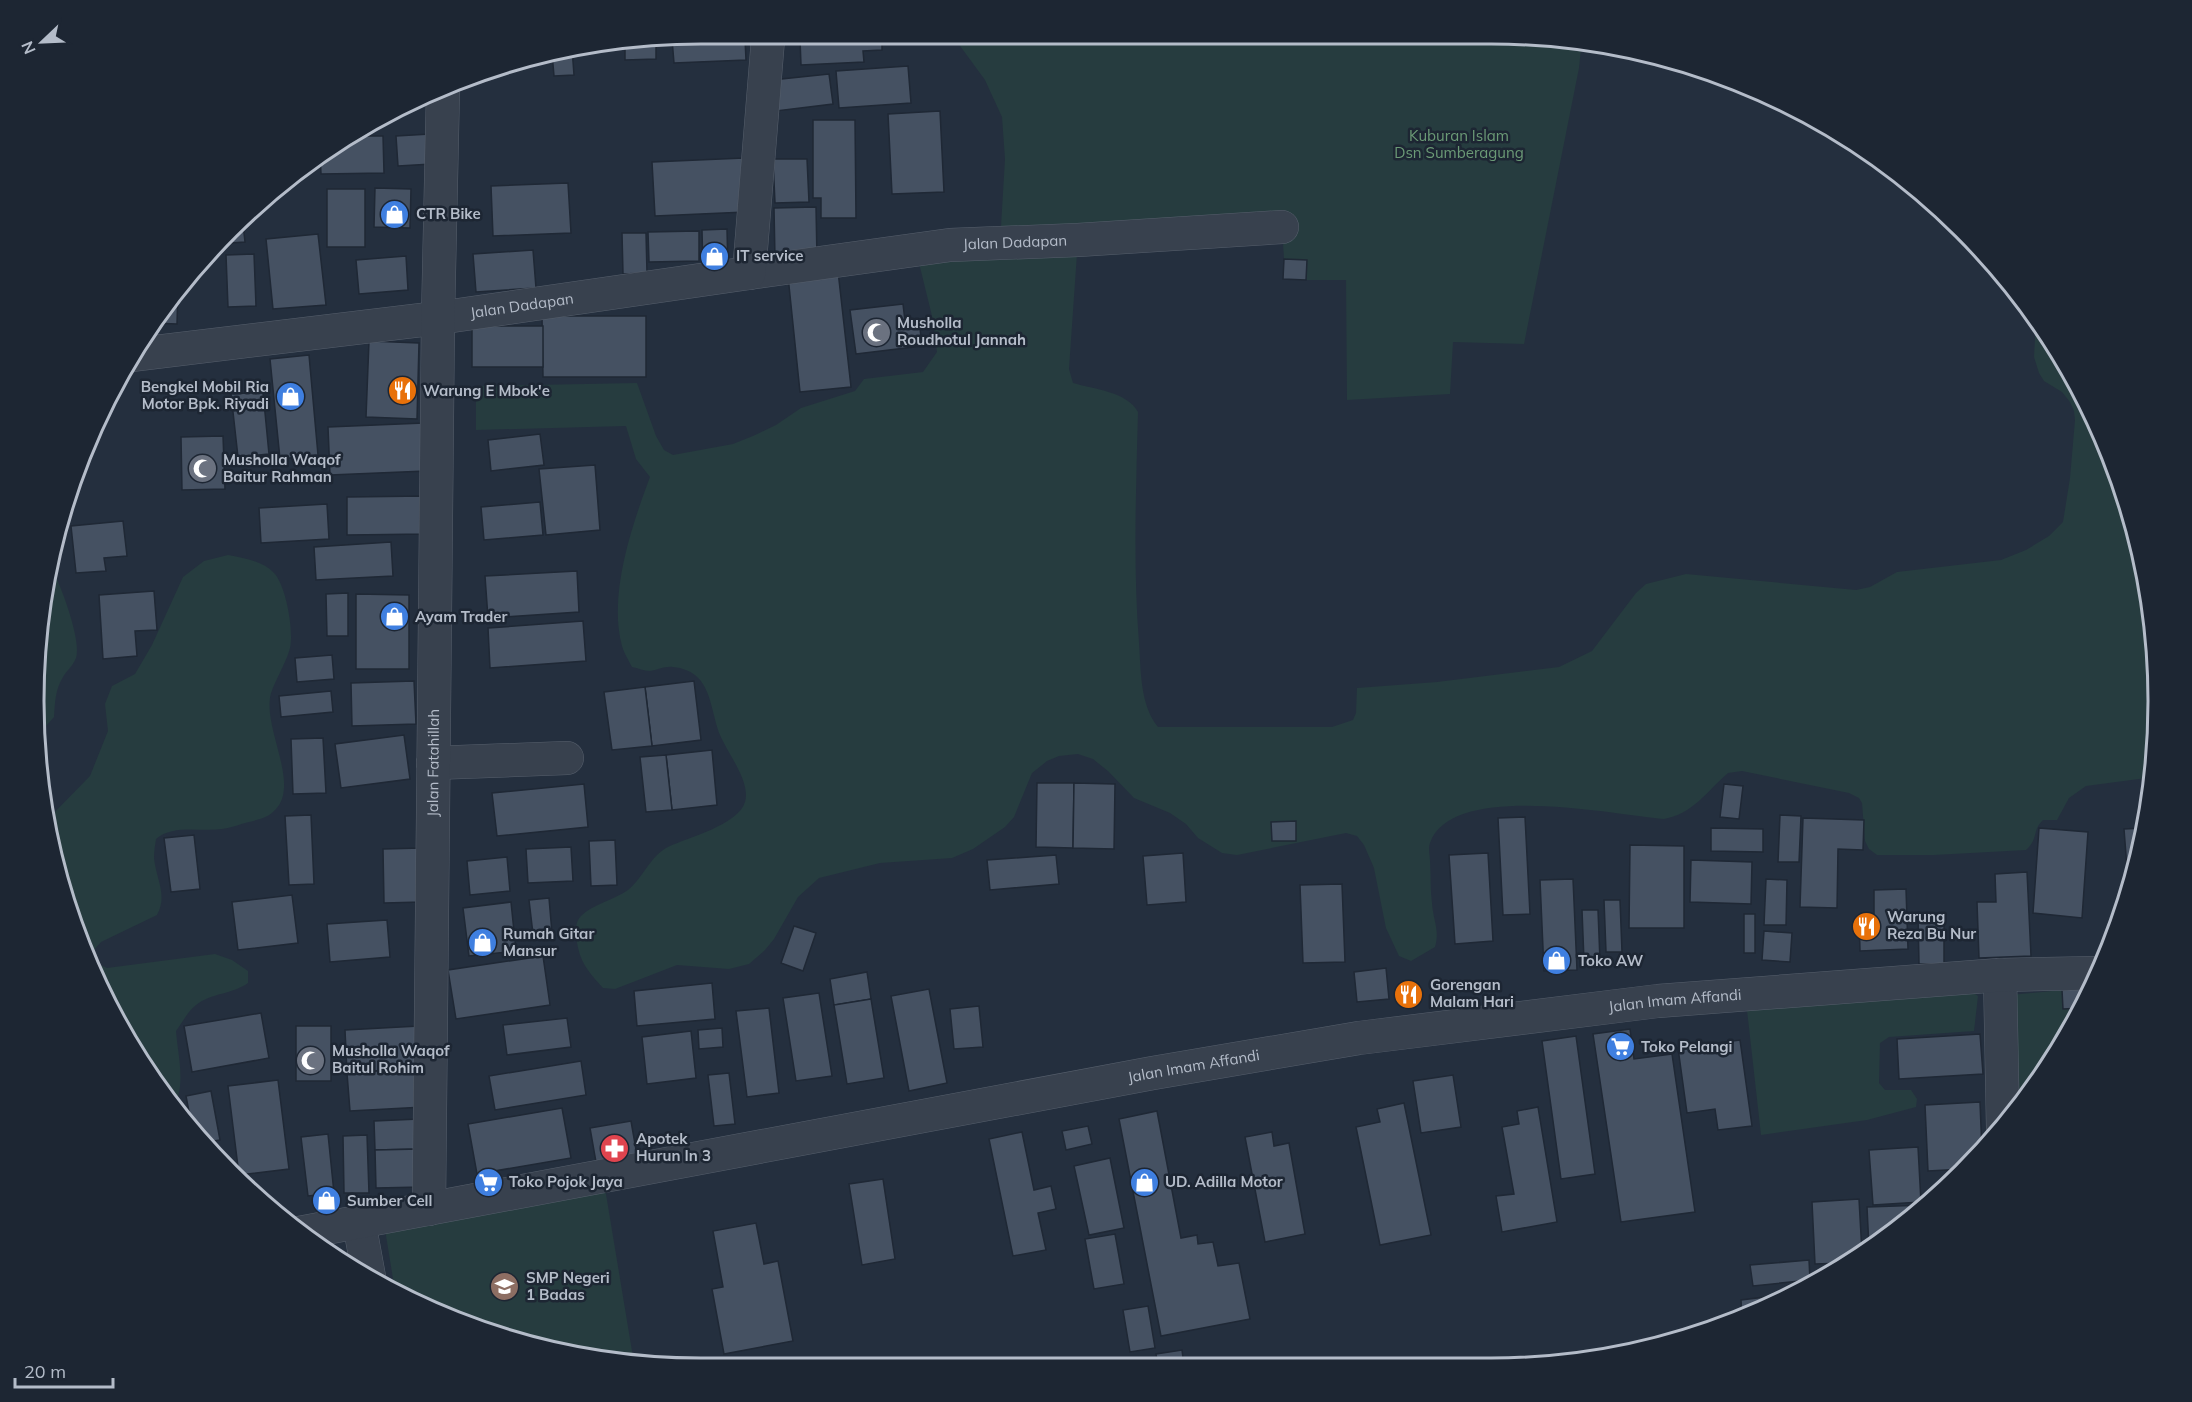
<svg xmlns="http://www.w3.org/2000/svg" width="2192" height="1402" font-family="Mulish,sans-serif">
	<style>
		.green { fill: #263c3f }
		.building { fill: #455162; stroke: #1f2835; stroke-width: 1.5 }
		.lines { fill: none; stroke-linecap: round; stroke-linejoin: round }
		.minor-casing { stroke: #565f6c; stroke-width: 34 }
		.minor { stroke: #38414e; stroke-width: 33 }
		.labels { text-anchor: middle; stroke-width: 5; stroke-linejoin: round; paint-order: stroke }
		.park-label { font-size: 15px; fill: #6b9a76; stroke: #1d2633 }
		.poi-label { font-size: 15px; font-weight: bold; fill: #b4bcc9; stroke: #1d2633; text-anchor: start }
		.street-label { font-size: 15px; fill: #b4bcc9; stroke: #1d2633 }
		.rim { fill: none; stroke: #b4bcc9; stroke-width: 3 }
	</style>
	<rect width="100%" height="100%" fill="#242f3e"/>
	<!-- green -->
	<g class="green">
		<path d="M955 39H1582L1579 68 1524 344 1453 342 1450 394 1347 400 1346 280H1306L1307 260 1284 259 1282 227 1078 239 1069 369 1073 383C1093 389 1128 392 1138 412 1136 489 1133 566 1139 643 1141 671 1140 705 1158 727H1332L1353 720 1356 713 1357 688 1437 682 1559 667 1592 651 1636 593 1646 584 1686 574 1856 590 1870 587 1897 572 2001 560 2026 550 2049 536 2063 522 2070 478 2075 420 2074 411 2070 402 2062 392 2044 381 2039 373 2034 357 2036 319 2090 405 2136 528 2158 657 2154 777 2086 786 2069 798 2057 820H2043C2032 830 2039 838 2026 850L1934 855H1877L1869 849 1865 841 1862 803 1859 798 1849 793 1742 771 1728 773C1707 791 1693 814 1664 819 1615 815 1452 780 1430 843 1428 848 1430 856 1430 861 1431 875 1430 889 1432 903 1433 920 1440 930 1435 947L1411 961 1399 956 1386 928 1374 868 1364 845 1357 836 1346 833 1237 855 1222 853 1198 838 1186 824 1170 813 1134 798 1108 771 1093 759 1078 754 1059 756 1047 761 1032 773 1014 817 1005 827 973 849 952 858 880 863 819 878 798 897 774 939 765 950 749 964 729 969 677 965 615 989 603 988C586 969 578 960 576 933 576 927 576 921 581 916 593 904 614 900 628 890 644 877 650 856 668 847 689 837 738 825 745 802 751 782 728 754 720 735 709 706 712 671 673 667 665 666 657 670 650 671 644 671 638 668 632 667 629 661 624 653 622 646 608 595 632 525 650 477L636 459 626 426 476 430V386L637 383 656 436 664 450 673 455 733 444 753 436 776 425 801 408 855 391 864 379 923 372 937 352 932 316 919 263 1000 243 1005 159 1002 117 985 80Z"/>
		<path d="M228 555C243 558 263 561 274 573 286 585 294 631 290 648 286 664 272 685 270 698 265 731 299 784 276 809 268 818 260 819 249 822 240 824 231 828 222 829 201 832 173 824 156 839 155 845 154 852 154 858 156 879 168 895 157 915L101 942 92 952 96 963 107 968 215 954 232 960 248 971V983C233 994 211 993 196 1005 188 1011 182 1023 176 1031 178 1056 186 1084 174 1107L123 1035 56 874 47 820 90 776 108 731 105 704 112 686 135 674 152 645 183 577 204 561Z"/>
		<path d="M52 569C61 585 82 642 76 658 73 666 67 670 63 677 55 690 55 703 54 717L45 727 34 731V658Z"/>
		<polygon points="2062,990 2063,1009 2082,1008 2070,1035 2003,1128 2000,996"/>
		<polygon points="1971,991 1978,996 1974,1031 1889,1037 1880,1043 1879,1083 1885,1090 1911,1090 1917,1099 1916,1107 1867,1120 1761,1135 1747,1010"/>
		<polygon points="603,1176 634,1363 614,1363 445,1318 395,1291 383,1217"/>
	</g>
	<!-- building -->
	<g class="building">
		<polygon points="625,39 656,39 656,59 625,60"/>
		<polygon points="672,39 745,39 746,60 674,63"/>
		<polygon points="800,39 882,39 882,50 863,51 864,62 801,65"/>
		<polygon points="572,48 574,75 554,76 552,53"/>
		<polygon points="908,66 911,103 839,108 836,71"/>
		<polygon points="829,74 833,104 776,111 772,80"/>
		<polygon points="940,111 944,192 892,194 888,114"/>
		<polygon points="813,120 855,120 856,218 821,218 821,198 813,198"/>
		<polygon points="430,134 432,164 398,166 396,136"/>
		<polygon points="348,136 383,136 384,173 321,174 320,153 330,146"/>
		<polygon points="744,158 746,212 655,216 652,162"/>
		<polygon points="773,159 807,159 809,202 775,203"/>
		<polygon points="568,183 571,233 493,236 491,186"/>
		<polygon points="375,188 411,189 410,228 374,227"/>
		<rect x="327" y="189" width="38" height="58"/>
		<polygon points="816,207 817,258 775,259 774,208"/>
		<polygon points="243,224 245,242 215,244 234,225"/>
		<polygon points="727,229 728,271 703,271 702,230"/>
		<polygon points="699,231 699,261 649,262 648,232"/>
		<polygon points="622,233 646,233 647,273 623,274"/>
		<polygon points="318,234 326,305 273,309 266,239"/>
		<polygon points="533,250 536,288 476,292 473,254"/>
		<polygon points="254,254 256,306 228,307 226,255"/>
		<polygon points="406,256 408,290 359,294 356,260"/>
		<polygon points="1284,259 1307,260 1306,280 1283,279"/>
		<polygon points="838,271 851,387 800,392 788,276"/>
		<polygon points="178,287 177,324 152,323 171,294"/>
		<polygon points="903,304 905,321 919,320 922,346 856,354 850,310"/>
		<polygon points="542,316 646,316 646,377 543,377"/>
		<rect x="472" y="326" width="71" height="41"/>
		<polygon points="369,341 419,343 417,419 366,417"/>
		<polygon points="309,355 318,455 280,459 270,359"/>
		<polygon points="263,392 269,454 238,457 231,394"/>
		<polygon points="424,423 426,471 330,475 328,427"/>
		<polygon points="540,434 544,465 491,471 488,440"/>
		<polygon points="223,436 225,489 182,490 181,437"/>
		<polygon points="595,465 600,530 546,535 539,469"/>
		<polygon points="426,496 427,534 347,535 347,497"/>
		<polygon points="540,502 543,535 484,540 481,507"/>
		<polygon points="327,504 329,539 261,543 259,508"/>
		<polygon points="123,521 127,556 104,558 106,571 76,573 71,526"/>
		<polygon points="391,542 393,576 316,580 314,547"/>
		<polygon points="577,571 579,612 488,618 485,576"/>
		<polygon points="154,591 157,630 135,631 137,656 103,659 99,595"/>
		<polygon points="348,593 348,636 327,636 326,594"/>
		<polygon points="356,594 409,595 409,669 356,669"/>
		<polygon points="583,621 586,661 490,668 488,628"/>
		<polygon points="332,655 334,679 297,682 295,658"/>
		<polygon points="414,681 416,724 352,726 351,683"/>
		<polygon points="694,681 701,740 652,746 645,687"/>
		<polygon points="645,687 652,746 612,750 604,692"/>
		<polygon points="331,691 333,712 281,717 279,696"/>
		<polygon points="404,735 410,779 341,788 335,744"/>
		<polygon points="323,738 326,793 293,794 291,739"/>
		<polygon points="712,750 717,805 672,810 666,755"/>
		<polygon points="666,755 672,810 646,812 640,757"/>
		<polygon points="1037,783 1074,783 1073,848 1036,847"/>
		<polygon points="1074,783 1115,784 1114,849 1073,848"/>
		<polygon points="584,784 588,827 497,836 492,793"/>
		<polygon points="1724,784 1743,786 1739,819 1720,817"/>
		<polygon points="311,815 314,884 289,885 285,816"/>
		<polygon points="1780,815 1801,816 1799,862 1778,862"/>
		<polygon points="1525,817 1530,914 1503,915 1498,818"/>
		<polygon points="1803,818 1864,820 1863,850 1838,849 1837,908 1800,907"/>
		<polygon points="1296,821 1296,841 1272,841 1271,822"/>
		<polygon points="1711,828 1763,829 1763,852 1711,851"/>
		<polygon points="2039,828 2088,832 2082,918 2033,913"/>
		<polygon points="2144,828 2129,894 2124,829"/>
		<polygon points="194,835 200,889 171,892 164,838"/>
		<polygon points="615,840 617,885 591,886 589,841"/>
		<polygon points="1630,845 1684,846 1684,928 1629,928"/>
		<polygon points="571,847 573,881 528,883 526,849"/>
		<polygon points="422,848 422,902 384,903 383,849"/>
		<polygon points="1183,853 1186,902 1147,905 1143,856"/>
		<polygon points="1488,853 1493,941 1455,944 1449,855"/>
		<polygon points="1056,855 1059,884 990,890 987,860"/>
		<polygon points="507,857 510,891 470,895 467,861"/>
		<polygon points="1691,860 1752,862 1751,904 1690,902"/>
		<polygon points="2027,872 2031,956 1979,958 1977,902 1996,902 1995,874"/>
		<polygon points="1573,879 1577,970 1544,971 1540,880"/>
		<polygon points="1766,879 1787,880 1786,925 1764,925"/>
		<polygon points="1342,884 1345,962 1303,963 1300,885"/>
		<polygon points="1906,889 1908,949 1860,951 1859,915 1874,915 1874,890"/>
		<polygon points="292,895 298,943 238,950 232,902"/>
		<polygon points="549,898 552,933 533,934 529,900"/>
		<polygon points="1604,900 1620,900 1622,952 1606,952"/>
		<polygon points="511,902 516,951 469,956 463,908"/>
		<polygon points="1582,910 1598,910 1600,961 1584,961"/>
		<polygon points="1944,913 1944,964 1919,964 1918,914"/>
		<rect x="1744" y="914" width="11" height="39"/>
		<polygon points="387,920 390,957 330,962 327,924"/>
		<polygon points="794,926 816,933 803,971 781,963"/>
		<polygon points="1764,931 1792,933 1790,962 1762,960"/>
		<polygon points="543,956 550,1005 456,1019 448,970"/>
		<polygon points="1386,968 1389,999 1357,1002 1354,972"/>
		<polygon points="867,972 871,999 834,1005 830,979"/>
		<polygon points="712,983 715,1019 637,1026 634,991"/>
		<polygon points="2083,988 2084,1004 2082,1008 2063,1009 2062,990"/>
		<polygon points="929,989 947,1083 909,1091 891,996"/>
		<polygon points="819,993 832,1076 796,1081 783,998"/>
		<polygon points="871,999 884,1078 847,1084 834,1005"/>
		<polygon points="979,1006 983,1047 954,1049 950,1009"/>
		<polygon points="769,1008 779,1093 747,1097 736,1011"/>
		<polygon points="261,1013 269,1058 192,1072 184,1026"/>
		<polygon points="567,1018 571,1047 507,1055 503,1025"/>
		<rect x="296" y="1026" width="35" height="55"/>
		<polygon points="419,1026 422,1068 347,1073 345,1030"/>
		<polygon points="722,1028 723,1047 699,1049 698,1030"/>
		<polygon points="1630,1029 1634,1059 1672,1054 1695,1212 1621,1222 1593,1034"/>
		<polygon points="691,1031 696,1078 647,1084 642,1037"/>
		<polygon points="1980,1034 1983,1074 1899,1079 1897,1039"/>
		<polygon points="1576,1036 1595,1174 1561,1179 1542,1041"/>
		<polygon points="1740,1040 1752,1126 1718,1130 1715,1109 1687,1113 1678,1048"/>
		<polygon points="581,1061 586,1095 495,1110 489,1076"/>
		<polygon points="422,1068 424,1107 350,1111 347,1073"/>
		<polygon points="729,1073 735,1124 714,1126 708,1075"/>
		<polygon points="1453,1075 1461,1127 1421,1133 1413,1081"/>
		<polygon points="278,1080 289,1169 239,1175 228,1086"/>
		<polygon points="211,1091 220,1140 201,1143 193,1133 186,1096"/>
		<polygon points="1980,1102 1982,1152 1964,1169 1928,1171 1925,1105"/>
		<polygon points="1404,1103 1431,1235 1380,1245 1356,1127 1380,1122 1377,1109"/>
		<polygon points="1538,1107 1557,1222 1502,1232 1496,1196 1514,1194 1502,1127 1519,1124 1517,1111"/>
		<polygon points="562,1108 571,1158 477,1174 468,1124"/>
		<polygon points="1157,1111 1181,1238 1197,1235 1198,1244 1213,1242 1218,1266 1239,1263 1250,1319 1161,1336 1119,1119"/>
		<polygon points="419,1119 420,1149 375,1150 374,1121"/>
		<polygon points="631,1121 638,1161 597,1168 590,1128"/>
		<polygon points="1088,1126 1092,1144 1066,1150 1062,1131"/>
		<polygon points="1022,1132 1034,1190 1051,1186 1056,1209 1038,1213 1046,1250 1013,1256 989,1139"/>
		<polygon points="1272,1132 1274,1146 1289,1143 1305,1234 1265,1242 1245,1137"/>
		<polygon points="328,1134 334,1193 308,1196 301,1137"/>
		<polygon points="367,1135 369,1193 344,1193 343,1136"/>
		<polygon points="1918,1147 1921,1202 1873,1205 1869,1150"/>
		<polygon points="420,1149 422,1187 376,1188 375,1150"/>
		<polygon points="1110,1158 1124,1228 1089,1235 1074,1166"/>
		<polygon points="883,1179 895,1259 862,1265 849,1184"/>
		<polygon points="1859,1199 1862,1253 1843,1265 1843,1263 1815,1264 1812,1202"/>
		<polygon points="1926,1205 1898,1231 1869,1248 1867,1207"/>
		<polygon points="756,1223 764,1264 778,1261 793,1341 724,1354 712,1289 723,1287 713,1231"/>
		<polygon points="1115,1234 1124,1284 1094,1289 1085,1239"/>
		<polygon points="1809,1260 1810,1280 1753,1286 1750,1265"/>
		<polygon points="1797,1293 1787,1300 1742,1317 1741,1300"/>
		<polygon points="1148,1306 1155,1348 1130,1352 1123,1310"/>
		<polygon points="1182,1350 1184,1366 1158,1366 1156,1354"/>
	</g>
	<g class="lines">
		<defs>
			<g id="minor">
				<path id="s1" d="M749 273 950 245 1078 240 1282 227"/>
				<path id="s2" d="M131 355 438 318 749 273 768 39"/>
				<polyline points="433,763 567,758"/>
				<polyline points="2000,975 2003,1128"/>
				<path id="s3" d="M429 1209 438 318 443 90"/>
				<polyline points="359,1222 369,1277"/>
				<path id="s4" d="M299 1233 1153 1073 1359 1038 1658 1001 2000 975 2098 973"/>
			</g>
		</defs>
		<!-- minor casing -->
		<use href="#minor" class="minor-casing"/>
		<!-- minor -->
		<use href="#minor" class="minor"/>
	</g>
	<!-- icons -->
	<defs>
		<symbol id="shop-disc" viewBox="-11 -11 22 22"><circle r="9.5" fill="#3f7fe0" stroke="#1d2633"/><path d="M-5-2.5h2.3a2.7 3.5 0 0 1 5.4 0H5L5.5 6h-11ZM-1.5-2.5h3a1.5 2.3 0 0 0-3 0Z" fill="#fff"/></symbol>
		<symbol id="mosque-disc" viewBox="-11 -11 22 22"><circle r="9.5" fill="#6b7280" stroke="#1d2633"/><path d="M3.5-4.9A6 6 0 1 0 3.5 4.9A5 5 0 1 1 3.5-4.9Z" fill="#fff"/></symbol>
		<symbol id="restaurant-disc" viewBox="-11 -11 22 22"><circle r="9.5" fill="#e8710a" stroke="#1d2633"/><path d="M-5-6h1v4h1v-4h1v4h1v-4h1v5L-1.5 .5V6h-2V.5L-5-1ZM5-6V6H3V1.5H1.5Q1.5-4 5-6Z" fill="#fff"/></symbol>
		<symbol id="supermarket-disc" viewBox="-11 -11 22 22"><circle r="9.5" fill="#3f7fe0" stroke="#1d2633"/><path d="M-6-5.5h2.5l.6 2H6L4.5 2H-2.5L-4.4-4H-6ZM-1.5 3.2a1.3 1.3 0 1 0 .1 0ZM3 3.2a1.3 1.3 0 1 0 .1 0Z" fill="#fff"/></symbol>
		<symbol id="pharmacy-disc" viewBox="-11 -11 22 22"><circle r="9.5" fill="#e0444e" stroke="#1d2633"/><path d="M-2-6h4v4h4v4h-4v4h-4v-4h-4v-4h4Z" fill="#fff"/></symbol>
		<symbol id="school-disc" viewBox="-11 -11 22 22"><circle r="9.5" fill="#8d6e63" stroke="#1d2633"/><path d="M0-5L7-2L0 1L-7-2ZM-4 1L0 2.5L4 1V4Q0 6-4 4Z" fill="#fff"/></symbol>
	</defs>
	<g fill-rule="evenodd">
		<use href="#shop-disc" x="378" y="198" width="33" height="33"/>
		<use href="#shop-disc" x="698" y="240" width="33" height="33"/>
		<use href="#mosque-disc" x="860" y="316" width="33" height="33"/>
		<use href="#restaurant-disc" x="386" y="374" width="33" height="33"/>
		<use href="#shop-disc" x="274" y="380" width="33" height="33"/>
		<use href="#mosque-disc" x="186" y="452" width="33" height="33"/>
		<use href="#shop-disc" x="378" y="600" width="33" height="33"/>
		<use href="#restaurant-disc" x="1850" y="910" width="33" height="33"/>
		<use href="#shop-disc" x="466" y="926" width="33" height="33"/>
		<use href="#shop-disc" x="1540" y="944" width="33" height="33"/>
		<use href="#restaurant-disc" x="1392" y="978" width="33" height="33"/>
		<use href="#supermarket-disc" x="1604" y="1030" width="33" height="33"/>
		<use href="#mosque-disc" x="294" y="1044" width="33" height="33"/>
		<use href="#pharmacy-disc" x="598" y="1132" width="33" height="33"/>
		<use href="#supermarket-disc" x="472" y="1166" width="33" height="33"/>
		<use href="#shop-disc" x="1128" y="1166" width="33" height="33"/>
		<use href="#shop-disc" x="310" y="1184" width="33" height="33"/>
		<use href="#school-disc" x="488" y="1270" width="33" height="33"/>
	</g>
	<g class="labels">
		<!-- park labels -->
		<g class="park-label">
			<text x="1459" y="141">Kuburan Islam<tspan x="1459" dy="17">Dsn Sumberagung</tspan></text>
		</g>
		<!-- poi labels -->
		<g class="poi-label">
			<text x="416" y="219">CTR Bike</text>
			<text x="736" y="261">IT service</text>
			<text x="897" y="328">Musholla<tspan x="897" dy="17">Roudhotul Jannah</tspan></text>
			<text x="269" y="392" text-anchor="end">Bengkel Mobil Ria<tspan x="269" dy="17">Motor Bpk. Riyadi</tspan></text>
			<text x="423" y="396">Warung E Mbok'e</text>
			<text x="223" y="465">Musholla Waqof<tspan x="223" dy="17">Baitur Rahman</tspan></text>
			<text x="415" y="622">Ayam Trader</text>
			<text x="1887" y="922">Warung<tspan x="1887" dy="17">Reza Bu Nur</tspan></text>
			<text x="503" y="939">Rumah Gitar<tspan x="503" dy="17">Mansur</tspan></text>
			<text x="1578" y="966">Toko AW</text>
			<text x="1430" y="990">Gorengan<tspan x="1430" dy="17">Malam Hari</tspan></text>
			<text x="1641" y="1052">Toko Pelangi</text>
			<text x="332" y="1056">Musholla Waqof<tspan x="332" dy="17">Baitul Rohim</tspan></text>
			<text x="636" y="1144">Apotek<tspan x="636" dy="17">Hurun In 3</tspan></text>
			<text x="509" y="1187">Toko Pojok Jaya</text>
			<text x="1165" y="1187">UD. Adilla Motor</text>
			<text x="347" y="1206">Sumber Cell</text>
			<text x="526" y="1283">SMP Negeri<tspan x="526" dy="17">1 Badas</tspan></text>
		</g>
		<!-- street labels -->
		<g class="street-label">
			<text dy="5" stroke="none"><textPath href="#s1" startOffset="268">Jalan Dadapan</textPath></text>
			<text dy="5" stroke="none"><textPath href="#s2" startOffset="394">Jalan Dadapan</textPath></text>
			<text dy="5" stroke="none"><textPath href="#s3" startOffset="446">Jalan Fatahillah</textPath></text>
			<text dy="5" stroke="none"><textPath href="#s4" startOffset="1396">Jalan Imam Affandi</textPath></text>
			<text dy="5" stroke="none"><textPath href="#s4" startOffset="910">Jalan Imam Affandi</textPath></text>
		</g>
	</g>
	<!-- crop -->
	<path d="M0 0H2192V1402H0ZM701 44H1491A657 657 0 0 1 2148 701V701A657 657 0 0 1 1491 1358H701A657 657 0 0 1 44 701V701A657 657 0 0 1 701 44Z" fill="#1d2633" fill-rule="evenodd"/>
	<path class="rim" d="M701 44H1491A657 657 0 0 1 2148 701V701A657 657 0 0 1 1491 1358H701A657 657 0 0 1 44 701V701A657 657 0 0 1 701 44Z"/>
	<!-- north arrow -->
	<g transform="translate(42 42) rotate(247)" stroke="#1d2633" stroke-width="4.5" paint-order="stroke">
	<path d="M0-4.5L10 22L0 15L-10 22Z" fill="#b4bcc9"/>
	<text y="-9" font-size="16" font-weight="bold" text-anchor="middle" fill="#b4bcc9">N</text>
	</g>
	<!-- scale -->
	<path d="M15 1378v9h98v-9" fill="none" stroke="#b4bcc9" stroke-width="3"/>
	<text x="24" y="1378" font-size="18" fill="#b4bcc9" stroke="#1d2633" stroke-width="4.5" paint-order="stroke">20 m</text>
</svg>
